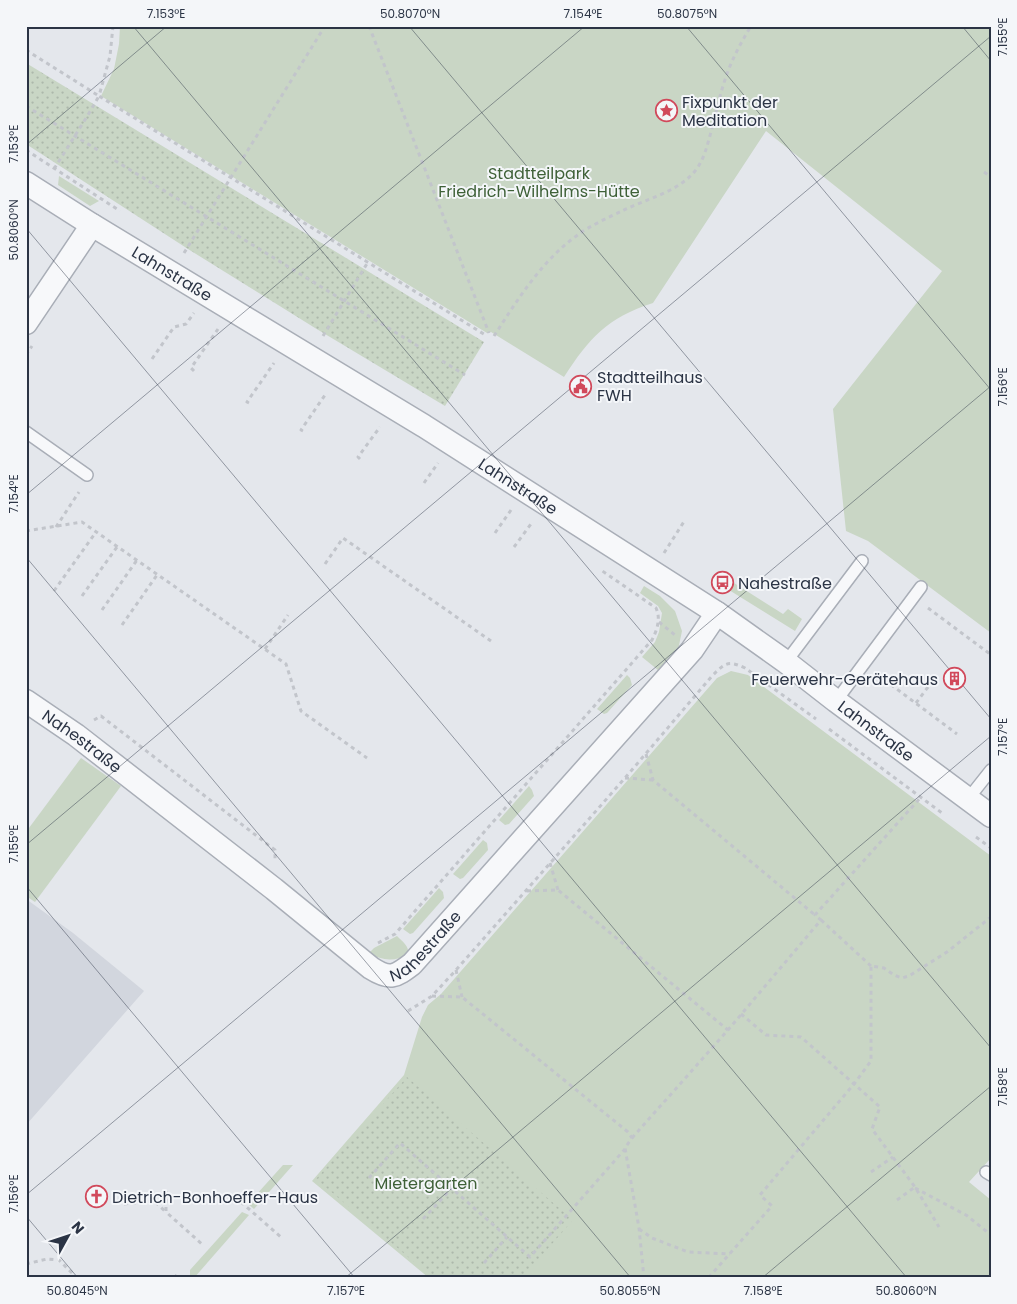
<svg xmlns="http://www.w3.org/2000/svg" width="1017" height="1304" font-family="Poppins,sans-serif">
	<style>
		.built { fill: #d2d6de }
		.green { fill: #c9d6c5 }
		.garden { fill: url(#garden-dots) }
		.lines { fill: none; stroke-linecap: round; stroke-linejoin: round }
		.lane-casing { stroke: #a9aeb7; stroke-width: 14 }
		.street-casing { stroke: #a9aeb7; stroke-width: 25 }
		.path { stroke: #c2c5cb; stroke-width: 3; stroke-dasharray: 4 4; stroke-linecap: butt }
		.lane { stroke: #f7f8fa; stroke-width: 11 }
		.street { stroke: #f7f8fa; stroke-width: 22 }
		.ticks { fill: none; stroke: #2b3445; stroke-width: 1; stroke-opacity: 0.45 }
		.labels { text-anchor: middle; stroke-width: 4; stroke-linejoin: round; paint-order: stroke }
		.poi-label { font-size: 16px; fill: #2b3445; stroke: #f4f6f9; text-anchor: start }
		.park-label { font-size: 16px; fill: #3f6138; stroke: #f4f6f9 }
		.street-label { font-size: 16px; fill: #2b3445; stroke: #f4f6f9 }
		.neatline { fill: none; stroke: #2b3445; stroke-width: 2 }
		.ticks-label { font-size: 12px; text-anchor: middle; fill: #2b3445 }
	</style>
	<defs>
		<pattern id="garden-dots" width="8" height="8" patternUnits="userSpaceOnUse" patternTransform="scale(1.25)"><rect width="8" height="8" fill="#c9d6c5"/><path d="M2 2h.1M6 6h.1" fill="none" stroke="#adb8ab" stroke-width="1.8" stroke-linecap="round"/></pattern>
	</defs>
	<rect width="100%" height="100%" fill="#e4e7ec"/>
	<!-- built -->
	<polygon class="built" points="26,899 73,933 144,991 26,1125"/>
	<!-- green -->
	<g class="green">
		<path d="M120 26H991V633L868 541 846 531 833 409 942 271 766 131 653 303C607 318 590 337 564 377L491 332 487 333 101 96 114 69 119 44Z"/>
		<polygon points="59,176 99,201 90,206 58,185"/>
		<polygon points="734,583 783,614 788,609 802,619 795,631 729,590"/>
		<polygon points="644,586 660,596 675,611 682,631 678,650 658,670 642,657 655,642 659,632 662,613 658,606 640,593"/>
		<polygon points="731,671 748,675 991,856 991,1158 969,1182 991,1200 991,1278 429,1278 312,1181 404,1075 422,1017 428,1005 441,994 717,678"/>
		<polygon points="627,675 630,678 632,685 607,713 604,714 597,709"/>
		<polygon points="81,758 121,786 35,902 26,896 26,832"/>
		<polygon points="529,786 532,790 534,796 509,824 505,825 499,820"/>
		<polygon points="483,840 487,843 488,850 463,878 460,879 453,874"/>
		<polygon points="439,888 443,892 444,898 413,933 410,934 403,929"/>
		<path d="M397 936C402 941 410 947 408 954 395 962 382 961 369 953L374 948Z"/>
		<polygon points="283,1165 293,1165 254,1209 248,1204"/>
		<polygon points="242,1212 249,1215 194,1278 193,1278 190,1275 190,1270"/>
	</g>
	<!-- garden -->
	<g class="garden">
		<polygon points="26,63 484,342 445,406 315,328 188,249 26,144"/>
		<polygon points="407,1077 573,1220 522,1278 433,1278 316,1179"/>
	</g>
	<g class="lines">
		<defs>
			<g id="lane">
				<polyline points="26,432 87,475"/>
				<polyline points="786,662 862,561"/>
				<polyline points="836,701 921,587"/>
				<polyline points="968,799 991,770"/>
				<polyline points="986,1172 991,1175"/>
			</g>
			<g id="street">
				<path id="s1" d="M26 183 92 225 424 426 717 613 786 662 836 701 991 816"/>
				<polyline points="26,323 92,225"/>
				<path id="s2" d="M26 701 76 735 274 889 371 968C390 980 395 977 412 964L692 650 717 613"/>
			</g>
		</defs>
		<!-- lane casing -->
		<use href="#lane" class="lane-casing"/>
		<!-- street casing -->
		<use href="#street" class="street-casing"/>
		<!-- path -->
		<g class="path">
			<polyline points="113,26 110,56 99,96 487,336"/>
			<polyline points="369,26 489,333"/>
			<polyline points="26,50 99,96 88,115 54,169"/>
			<polyline points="26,106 465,375"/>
			<polyline points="26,150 120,211"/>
			<polyline points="984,172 991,177"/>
			<polyline points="184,253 325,26"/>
			<polyline points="323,336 368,262"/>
			<path d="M494 336C518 299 542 260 579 234 590 226 609 217 622 211 646 199 678 192 695 171 704 160 707 146 711 132 716 113 720 93 727 74 733 57 742 41 751 26"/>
			<polyline points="26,355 32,346"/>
			<polyline points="152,359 174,327 186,324 194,313"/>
			<polyline points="194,371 191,368 218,329"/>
			<polyline points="249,403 247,402 274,363"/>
			<polyline points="303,431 301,430 325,395"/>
			<polyline points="360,459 358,457 380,427"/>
			<polyline points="424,483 438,463"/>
			<polyline points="56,527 79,492"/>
			<polyline points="26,531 82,522 286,664 301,711 367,758"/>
			<polyline points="495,533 511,510"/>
			<polyline points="514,547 531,524"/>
			<polyline points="664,553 685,520"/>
			<polyline points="325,564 343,538 491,641"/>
			<polyline points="54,591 96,532"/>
			<polyline points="82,596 117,547"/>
			<polyline points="928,608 990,654"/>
			<polyline points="102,610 137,560"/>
			<polyline points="659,622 675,635"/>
			<polyline points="122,625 157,575"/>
			<polyline points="265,649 288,615"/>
			<polyline points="878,675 957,734"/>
			<polyline points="916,703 928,687"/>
			<polyline points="94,720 101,716 275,850 275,860"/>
			<polyline points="829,729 942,813"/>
			<polyline points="646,754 653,780 815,915"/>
			<polyline points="625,778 653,780"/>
			<polyline points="976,837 991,848"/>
			<polyline points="550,863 558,890"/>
			<polyline points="527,891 558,890 728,1030"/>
			<polyline points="821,920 871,966"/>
			<path d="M378 943 395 934 652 640C657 630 661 619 656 608L601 570"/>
			<polyline points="456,970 462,997"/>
			<polyline points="432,996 462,997 628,1132 632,1138 625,1148 639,1228 644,1278"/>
			<path d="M408 1011 432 996 456 970 625 778 712 676C725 663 728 660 745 668L816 719"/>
			<polyline points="741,1014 766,1035 801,1037 880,1107 872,1129 915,1187 939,1227"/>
			<polyline points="632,1138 728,1030 821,920 815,915 921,797"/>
			<polyline points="871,1172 893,1157"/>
			<polyline points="369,1178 400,1143 530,1257 625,1149"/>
			<polyline points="915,1188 966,1215 991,1235"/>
			<polyline points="166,1191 166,1212 203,1245"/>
			<polyline points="897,1200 915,1187"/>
			<polyline points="241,1202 282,1238"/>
			<polyline points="124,1204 154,1201 166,1212"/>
			<polyline points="423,1219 452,1188"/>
			<polyline points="639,1229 652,1238 688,1252 730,1254"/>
			<polyline points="484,1263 507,1237"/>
			<polyline points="26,1264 47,1259 59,1260 77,1278"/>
			<polyline points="174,1278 177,1275"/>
			<polyline points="710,1278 710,1276 772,1206 760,1195 854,1084 871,1061 871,966 884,968 894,975 902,978 909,976 947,952 991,917"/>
		</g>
		<!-- lane -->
		<use href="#lane" class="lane"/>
		<!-- street -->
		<use href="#street" class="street"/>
	</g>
	<!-- ticks -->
	<path class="ticks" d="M133 26 991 1048M409 26 991 719M686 26 991 390M962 26 991 61M26 145 167 26M26 228 907 1278M26 495 585 26M26 557 631 1278M26 845 991 36M26 886 355 1278M26 1195 991 386M26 1216 78 1278M345 1278 991 736M762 1278 991 1086"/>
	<!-- icons -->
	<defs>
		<symbol id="sight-ring" viewBox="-11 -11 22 22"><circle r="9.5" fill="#f4f6f9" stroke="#d1495b" stroke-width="1.5"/><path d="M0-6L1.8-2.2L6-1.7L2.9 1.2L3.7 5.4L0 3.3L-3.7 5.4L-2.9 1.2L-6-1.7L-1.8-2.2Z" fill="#d1495b"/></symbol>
		<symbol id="civic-ring" viewBox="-11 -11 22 22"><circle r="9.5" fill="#f4f6f9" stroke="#d1495b" stroke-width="1.5"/><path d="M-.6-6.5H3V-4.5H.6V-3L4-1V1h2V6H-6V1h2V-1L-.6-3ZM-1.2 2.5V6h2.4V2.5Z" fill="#d1495b"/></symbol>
		<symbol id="bus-ring" viewBox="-11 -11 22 22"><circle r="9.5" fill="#f4f6f9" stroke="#d1495b" stroke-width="1.5"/><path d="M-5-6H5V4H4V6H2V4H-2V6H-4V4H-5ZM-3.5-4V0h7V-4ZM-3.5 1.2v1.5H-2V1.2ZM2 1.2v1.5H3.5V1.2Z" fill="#d1495b"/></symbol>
		<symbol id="building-ring" viewBox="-11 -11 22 22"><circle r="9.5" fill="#f4f6f9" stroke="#d1495b" stroke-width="1.5"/><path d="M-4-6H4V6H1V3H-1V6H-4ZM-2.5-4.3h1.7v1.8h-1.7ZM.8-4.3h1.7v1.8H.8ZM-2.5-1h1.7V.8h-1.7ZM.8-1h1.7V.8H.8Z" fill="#d1495b"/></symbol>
		<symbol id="church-ring" viewBox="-11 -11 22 22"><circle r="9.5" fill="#f4f6f9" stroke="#d1495b" stroke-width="1.5"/><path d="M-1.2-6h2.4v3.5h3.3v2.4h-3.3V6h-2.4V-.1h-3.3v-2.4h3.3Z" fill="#d1495b"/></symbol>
	</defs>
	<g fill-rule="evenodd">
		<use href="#sight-ring" x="654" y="98" width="25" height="25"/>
		<use href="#civic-ring" x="568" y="374" width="25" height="25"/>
		<use href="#bus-ring" x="710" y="570" width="25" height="25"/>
		<use href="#building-ring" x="942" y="666" width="25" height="25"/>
		<use href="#church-ring" x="84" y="1184" width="25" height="25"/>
	</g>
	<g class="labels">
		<!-- poi labels -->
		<g class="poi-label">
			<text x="682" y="108">Fixpunkt der<tspan x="682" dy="18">Meditation</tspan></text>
			<text x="597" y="383">Stadtteilhaus<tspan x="597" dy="18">FWH</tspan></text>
			<text x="738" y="589">Nahestraße</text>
			<text x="938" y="685" text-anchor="end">Feuerwehr-Gerätehaus</text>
			<text x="112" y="1203">Dietrich-Bonhoeffer-Haus</text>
		</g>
		<!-- park labels -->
		<g class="park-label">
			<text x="539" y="179">Stadtteilpark<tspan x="539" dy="18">Friedrich-Wilhelms-Hütte</tspan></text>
			<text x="426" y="1189">Mietergarten</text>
		</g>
		<!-- street labels -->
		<g class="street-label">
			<text dy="6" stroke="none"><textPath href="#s1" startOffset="172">Lahnstraße</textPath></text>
			<text dy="6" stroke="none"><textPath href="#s1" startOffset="578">Lahnstraße</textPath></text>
			<text dy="6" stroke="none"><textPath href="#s1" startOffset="1012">Lahnstraße</textPath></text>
			<text dy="6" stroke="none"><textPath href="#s2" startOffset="69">Nahestraße</textPath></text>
			<text dy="6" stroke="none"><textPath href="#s2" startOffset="504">Nahestraße</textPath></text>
		</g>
	</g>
	<!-- border -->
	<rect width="1017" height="1304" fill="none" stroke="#f4f6f9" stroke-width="55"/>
	<!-- north arrow -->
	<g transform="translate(68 1236) rotate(50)" stroke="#f4f6f9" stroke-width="4" paint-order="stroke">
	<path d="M0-4L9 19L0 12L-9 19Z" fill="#2b3445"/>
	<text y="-8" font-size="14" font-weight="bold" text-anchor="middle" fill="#2b3445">N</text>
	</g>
	<rect x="28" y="28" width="962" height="1248" class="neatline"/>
	<g class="ticks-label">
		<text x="166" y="18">7.153°E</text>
		<text x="410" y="18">50.8070°N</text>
		<text x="583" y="18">7.154°E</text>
		<text x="687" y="18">50.8075°N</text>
		<text transform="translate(1003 37) rotate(-90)" y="4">7.155°E</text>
		<text transform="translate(14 144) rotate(-90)" y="4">7.153°E</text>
		<text transform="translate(14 230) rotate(-90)" y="4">50.8060°N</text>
		<text transform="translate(1003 387) rotate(-90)" y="4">7.156°E</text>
		<text transform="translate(14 494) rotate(-90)" y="4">7.154°E</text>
		<text transform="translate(1003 737) rotate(-90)" y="4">7.157°E</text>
		<text transform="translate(14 844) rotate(-90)" y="4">7.155°E</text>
		<text transform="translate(1003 1087) rotate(-90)" y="4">7.158°E</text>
		<text transform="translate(14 1194) rotate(-90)" y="4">7.156°E</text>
		<text x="77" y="1295">50.8045°N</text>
		<text x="346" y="1295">7.157°E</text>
		<text x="630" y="1295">50.8055°N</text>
		<text x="763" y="1295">7.158°E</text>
		<text x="906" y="1295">50.8060°N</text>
	</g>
</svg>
